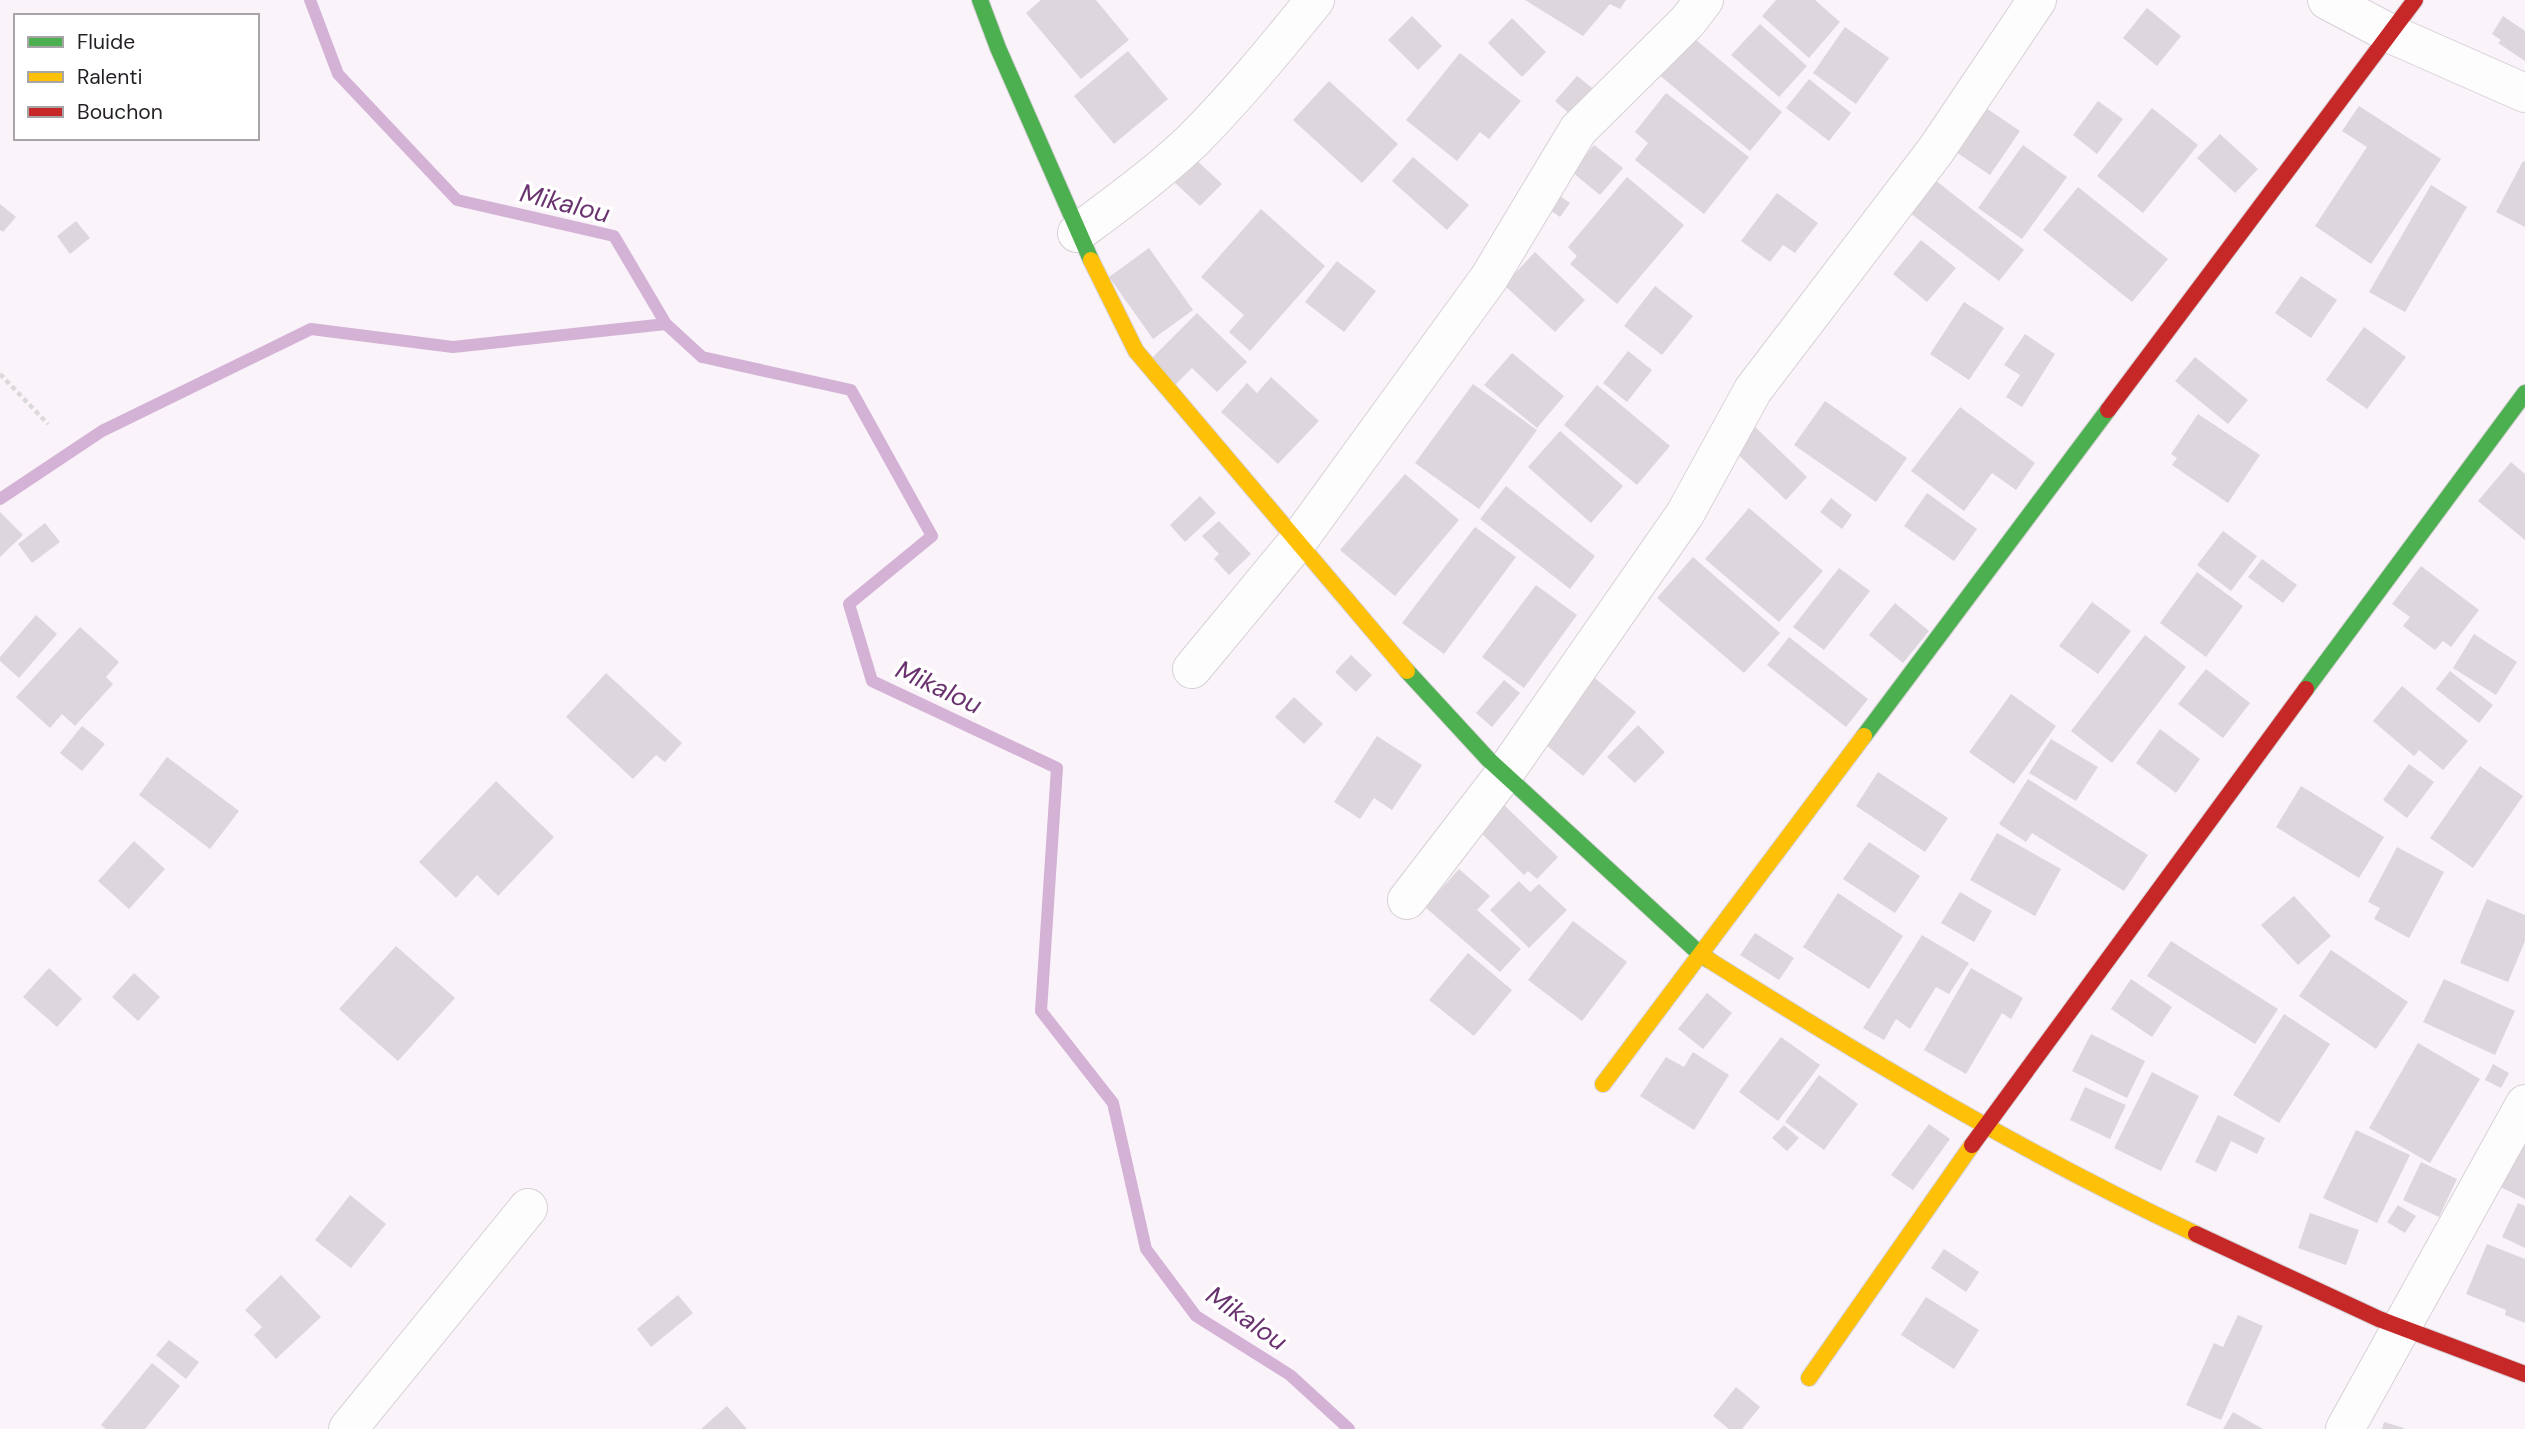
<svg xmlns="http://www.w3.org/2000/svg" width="2525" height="1429" font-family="'DM Sans',sans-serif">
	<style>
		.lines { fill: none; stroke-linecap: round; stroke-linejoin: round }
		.stream { stroke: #d4b2d6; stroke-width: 12 }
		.building { fill: #ddd7dd }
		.street-casing { stroke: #d6d1d6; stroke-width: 40 }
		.fast-casing { stroke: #d6d1d6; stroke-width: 18 }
		.slow-casing { stroke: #d6d1d6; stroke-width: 18 }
		.jam-casing { stroke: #d6d1d6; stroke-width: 18 }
		.path { stroke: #dbd9db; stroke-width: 4.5; stroke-dasharray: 5 3.5; stroke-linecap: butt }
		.street { stroke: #fefdfe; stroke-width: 38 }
		.fast { stroke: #4caf50; stroke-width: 16 }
		.slow { stroke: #ffc107; stroke-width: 16 }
		.jam { stroke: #c62828; stroke-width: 16 }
		.labels { text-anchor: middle; stroke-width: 7; stroke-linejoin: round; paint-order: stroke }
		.water-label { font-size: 26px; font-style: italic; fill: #6a3370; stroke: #fff }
	</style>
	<rect width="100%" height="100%" fill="#faf4fa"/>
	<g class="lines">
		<!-- stream -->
		<g class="stream">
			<polyline points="310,0 338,74 457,200 614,236 666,324 702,357 851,390 932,536 849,604 872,681 1057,768 1041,1011 1113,1103 1146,1249 1196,1316 1290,1375 1349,1429"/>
			<polyline points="0,499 102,431 311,329 453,347 666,324"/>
		</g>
	</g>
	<!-- building -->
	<g class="building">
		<polygon points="1041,0 1096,0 1129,40 1081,79 1026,13"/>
		<polygon points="1525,0 1626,0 1620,9 1610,4 1583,36"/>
		<polygon points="1776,0 1815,0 1840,22 1809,58 1762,16"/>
		<polygon points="2147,8 2181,36 2157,66 2123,38"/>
		<polygon points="1412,16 1442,46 1418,70 1388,40"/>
		<polygon points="2503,16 2525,31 2525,61 2498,43 2501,40 2492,34"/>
		<polygon points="1512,18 1546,52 1522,77 1488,43"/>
		<polygon points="1760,24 1807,66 1779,97 1731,55"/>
		<polygon points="1845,27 1889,58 1856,104 1813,73"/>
		<polygon points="1689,34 1782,112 1750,151 1657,73"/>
		<polygon points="1128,51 1168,99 1114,144 1074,96"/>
		<polygon points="1460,53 1521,101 1489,139 1480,132 1457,161 1406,120"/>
		<polygon points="1577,76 1596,91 1573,117 1555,101"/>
		<polygon points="1809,79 1851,113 1829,141 1786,108"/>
		<polygon points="1329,81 1398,144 1362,183 1293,120"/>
		<polygon points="1666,93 1749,157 1704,214 1635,160 1648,143 1635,132"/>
		<polygon points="2098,101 2123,119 2097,154 2073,135"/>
		<polygon points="1977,102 2020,131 1990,175 1947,146"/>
		<polygon points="2359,106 2441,159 2371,264 2315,226 2367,147 2342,131"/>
		<polygon points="2152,108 2198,145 2143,213 2097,176"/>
		<polygon points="2220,134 2258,169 2235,193 2197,158"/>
		<polygon points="1594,145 1623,168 1600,195 1572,172"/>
		<polygon points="2023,145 2067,177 2022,239 1978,208"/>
		<polygon points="1413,157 1469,205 1447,230 1392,181"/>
		<polygon points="1194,158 1222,184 1200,206 1173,181"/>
		<polygon points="2523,161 2525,162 2525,227 2496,212"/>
		<polygon points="1627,177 1684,225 1617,304 1570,264 1577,256 1568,247"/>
		<polygon points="1935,180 2024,250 1999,281 1910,213"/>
		<polygon points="2431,185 2467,207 2405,312 2369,292"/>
		<polygon points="2078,187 2168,259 2132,302 2043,230"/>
		<polygon points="1551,190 1570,203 1560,217 1541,204"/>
		<polygon points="1777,193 1818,223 1795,253 1783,245 1770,262 1741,241"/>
		<polygon points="0,204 16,217 3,232 0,230"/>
		<polygon points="1261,209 1325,266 1250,351 1229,332 1244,315 1201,277"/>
		<polygon points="76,221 90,238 70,254 57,236"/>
		<polygon points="1921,240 1956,268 1927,302 1893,274"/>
		<polygon points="1149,248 1193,310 1153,339 1109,277"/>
		<polygon points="1535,252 1585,300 1555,332 1504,285"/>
		<polygon points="1337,261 1376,291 1344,332 1305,302"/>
		<polygon points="2301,276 2337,300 2311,338 2275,313"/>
		<polygon points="1655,286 1693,316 1662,355 1624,326"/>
		<polygon points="1964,302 2004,328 1969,380 1930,354"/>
		<polygon points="1197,313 1247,362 1217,392 1192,368 1175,385 1150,360"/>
		<polygon points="2364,327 2406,357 2367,409 2326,380"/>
		<polygon points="2025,334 2055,354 2022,407 2006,397 2020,375 2004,365"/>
		<polygon points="1628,351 1652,370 1627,402 1603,383"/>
		<polygon points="1512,353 1564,396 1537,428 1484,385"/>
		<polygon points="2195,357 2248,400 2228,424 2175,381"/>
		<polygon points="1271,377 1319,421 1278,464 1221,412 1247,383 1257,393"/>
		<polygon points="1473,384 1537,430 1479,509 1415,463"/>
		<polygon points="1597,385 1670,446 1637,485 1564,425"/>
		<polygon points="1825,401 1907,458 1876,502 1794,445"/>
		<polygon points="1960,407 2035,463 2016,490 1992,473 1964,511 1911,471"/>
		<polygon points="2198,414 2260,455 2228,503 2172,465 2177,458 2171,454"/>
		<polygon points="1752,424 1807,477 1786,500 1730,447"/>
		<polygon points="1560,431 1623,486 1591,523 1528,467"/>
		<polygon points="2511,462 2525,474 2525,540 2478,501"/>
		<polygon points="1405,474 1459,520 1395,596 1340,550"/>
		<polygon points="1506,486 1595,556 1570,589 1480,519"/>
		<polygon points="1927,493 1977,529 1954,561 1904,526"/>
		<polygon points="1200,496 1216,513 1185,542 1170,525"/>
		<polygon points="1831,498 1852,515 1842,529 1820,512"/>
		<polygon points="1749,508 1823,571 1779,622 1705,559"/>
		<polygon points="0,512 23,535 0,557"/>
		<polygon points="1219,521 1251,554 1229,575 1214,559 1219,554 1202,536"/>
		<polygon points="45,523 60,542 32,563 18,544"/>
		<polygon points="1475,527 1516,557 1444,654 1402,623"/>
		<polygon points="2223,531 2257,556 2231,591 2197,565"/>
		<polygon points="1693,557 1780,633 1744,673 1657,598"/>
		<polygon points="2262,559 2297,585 2283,603 2248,577"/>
		<polygon points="2421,566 2479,610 2451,647 2443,641 2435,650 2403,626 2410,617 2392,604"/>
		<polygon points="1839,568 1870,591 1824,650 1793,627"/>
		<polygon points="2197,572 2243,606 2206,657 2160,623"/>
		<polygon points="1536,585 1577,615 1524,688 1482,657"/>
		<polygon points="2092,602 2131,631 2098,674 2059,646"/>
		<polygon points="1895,603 1929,631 1903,663 1869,635"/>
		<polygon points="36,615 57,634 19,678 0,661 0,657"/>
		<polygon points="80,627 119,662 106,677 113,684 75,726 62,714 50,728 16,697"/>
		<polygon points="2474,634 2517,662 2496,695 2453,668"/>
		<polygon points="2145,635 2186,667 2112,763 2071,731"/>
		<polygon points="1789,637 1868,699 1846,727 1767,665"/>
		<polygon points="1351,655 1372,675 1356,692 1335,672"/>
		<polygon points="2206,669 2250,703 2223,738 2178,704"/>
		<polygon points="2450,671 2493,705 2479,723 2436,689"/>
		<polygon points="606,673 682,743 665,762 656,755 633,779 566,717"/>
		<polygon points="1591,675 1636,712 1583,776 1539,739"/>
		<polygon points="1504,680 1520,693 1492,727 1476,713"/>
		<polygon points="2402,686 2468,741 2443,770 2419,750 2414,756 2373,721"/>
		<polygon points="2011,694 2056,726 2014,784 1969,752"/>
		<polygon points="1294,697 1323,724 1304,744 1275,717"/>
		<polygon points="1638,725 1665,752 1635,783 1607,757"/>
		<polygon points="82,726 105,744 82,771 60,753"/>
		<polygon points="2160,729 2200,759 2176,793 2136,763"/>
		<polygon points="1377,736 1422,765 1392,810 1374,798 1360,819 1334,802"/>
		<polygon points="2051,739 2098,767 2076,801 2029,773"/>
		<polygon points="167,757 239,811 210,849 139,795"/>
		<polygon points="2409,764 2434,782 2407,818 2383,800"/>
		<polygon points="2480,766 2523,796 2473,868 2430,838"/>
		<polygon points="1878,772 1948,818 1925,852 1856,806"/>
		<polygon points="2028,779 2148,855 2124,891 2032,833 2026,842 1999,824"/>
		<polygon points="496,781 554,837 498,896 477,875 456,898 419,862"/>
		<polygon points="2301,786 2384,837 2359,878 2276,827"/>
		<polygon points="1504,805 1558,857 1537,879 1528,871 1524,875 1478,830"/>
		<polygon points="1997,833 2061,869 2035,916 1970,880"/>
		<polygon points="134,841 165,869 129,909 98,881"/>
		<polygon points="1869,842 1920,876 1895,913 1843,879"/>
		<polygon points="2397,847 2444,872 2409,938 2374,919 2380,908 2368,902"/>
		<polygon points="1459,869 1490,896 1477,910 1521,949 1500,972 1425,907"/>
		<polygon points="1519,881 1530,892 1539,884 1567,910 1529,948 1490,910"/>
		<polygon points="1960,892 1992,911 1974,942 1941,923"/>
		<polygon points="1838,893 1903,936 1869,989 1803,947"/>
		<polygon points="2294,896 2331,936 2298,965 2261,925"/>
		<polygon points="2487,899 2525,915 2525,941 2508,982 2460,963"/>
		<polygon points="1573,921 1627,962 1582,1021 1528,980"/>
		<polygon points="1755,933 1794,958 1779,980 1740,955"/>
		<polygon points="1922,935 1969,963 1949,994 1936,987 1910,1029 1896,1019 1884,1040 1863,1028"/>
		<polygon points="2171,941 2278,1009 2255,1044 2147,976"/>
		<polygon points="396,946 455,998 398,1061 339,1009"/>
		<polygon points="2331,950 2408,1002 2376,1049 2299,996"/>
		<polygon points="1468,953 1512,990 1474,1036 1429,1000"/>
		<polygon points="49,968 82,999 57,1027 23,997"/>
		<polygon points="1971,968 2023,998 2011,1019 2002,1013 1966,1074 1924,1050"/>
		<polygon points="134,973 160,997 138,1021 112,997"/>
		<polygon points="2131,979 2172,1007 2152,1037 2111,1009"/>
		<polygon points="2444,979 2515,1011 2495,1055 2423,1022"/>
		<polygon points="1707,993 1732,1013 1703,1049 1678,1029"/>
		<polygon points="2284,1014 2330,1044 2279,1123 2233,1095"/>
		<polygon points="2091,1034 2145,1061 2127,1098 2072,1071"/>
		<polygon points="1781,1037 1820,1065 1778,1121 1739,1092"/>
		<polygon points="2418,1043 2480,1079 2430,1163 2369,1128"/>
		<polygon points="1693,1052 1729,1075 1694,1130 1640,1096 1666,1057 1684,1067"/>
		<polygon points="2493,1064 2509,1073 2501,1088 2485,1080"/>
		<polygon points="2152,1072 2199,1096 2161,1171 2114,1148"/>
		<polygon points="1819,1075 1858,1104 1824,1150 1785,1122"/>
		<polygon points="2085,1087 2126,1105 2110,1139 2070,1120"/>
		<polygon points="2218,1115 2265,1138 2257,1154 2231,1141 2216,1172 2195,1162"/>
		<polygon points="1929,1124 1950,1139 1913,1190 1891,1175"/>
		<polygon points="1784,1125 1799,1138 1787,1151 1772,1138"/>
		<polygon points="2356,1130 2410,1155 2377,1223 2323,1198"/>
		<polygon points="2513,1140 2525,1145 2525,1199 2492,1183"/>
		<polygon points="2421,1162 2457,1179 2439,1217 2403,1200"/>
		<polygon points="350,1195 386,1224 351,1268 315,1240"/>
		<polygon points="2518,1203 2525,1206 2525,1248 2502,1237"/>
		<polygon points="2398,1205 2416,1216 2405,1233 2387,1222"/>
		<polygon points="2310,1213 2359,1230 2346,1265 2298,1248"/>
		<polygon points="2487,1244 2525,1259 2525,1323 2505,1315 2506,1310 2466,1294"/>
		<polygon points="1944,1249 1979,1272 1966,1292 1931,1268"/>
		<polygon points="281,1275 321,1317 276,1359 254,1335 262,1327 245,1310"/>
		<polygon points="678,1295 693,1313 651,1347 637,1329"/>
		<polygon points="1926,1297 1979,1330 1954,1369 1901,1335"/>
		<polygon points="2238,1315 2263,1326 2221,1420 2186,1405 2214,1343 2223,1347"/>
		<polygon points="169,1340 199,1362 186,1379 156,1355"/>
		<polygon points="152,1363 180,1386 145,1429 106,1429 101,1425"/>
		<polygon points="1736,1387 1760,1407 1742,1429 1729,1429 1713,1416"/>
		<polygon points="727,1406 747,1429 701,1429"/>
		<polygon points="2233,1412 2263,1429 2223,1429"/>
		<polygon points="2384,1422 2404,1428 2404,1429 2382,1429"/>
	</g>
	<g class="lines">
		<defs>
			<g id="street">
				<polyline points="2327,0 2391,34 2525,93"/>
				<path d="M1077 233C1116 204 1156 175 1191 142 1236 97 1275 49 1315 0"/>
				<polyline points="1192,669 1298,541 1489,278 1578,130 1688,21 1704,0"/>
				<polyline points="1407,900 1504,774 1685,514 1753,390 1936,150 2037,0"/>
				<polyline points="348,1429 528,1208"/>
				<polyline points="2345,1429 2525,1104"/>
			</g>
			<g id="fast">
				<polyline points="980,0 998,48 1091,260"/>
				<polyline points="1407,671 1488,759 1700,954 1709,960"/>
				<polyline points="2306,689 2525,393"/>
				<polyline points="1864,736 2108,410"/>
			</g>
			<g id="slow">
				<polyline points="1091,260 1136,351 1407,671"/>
				<path d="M1709 960C1866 1059 2027 1155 2196 1234"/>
				<polyline points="1603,1084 1864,736"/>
				<polyline points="1809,1378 1972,1145"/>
			</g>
			<g id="jam">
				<polyline points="2108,410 2415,0"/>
				<polyline points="1972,1145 2306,689"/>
				<polyline points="2196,1234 2379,1319 2525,1374"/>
			</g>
		</defs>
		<!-- street casing -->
		<use href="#street" class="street-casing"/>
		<!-- fast casing -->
		<use href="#fast" class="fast-casing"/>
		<!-- slow casing -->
		<use href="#slow" class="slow-casing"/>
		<!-- jam casing -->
		<use href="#jam" class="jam-casing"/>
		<!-- path -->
		<polyline class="path" points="0,374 48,424"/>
		<!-- street -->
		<use href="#street" class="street"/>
		<!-- fast -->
		<use href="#fast" class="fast"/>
		<!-- slow -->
		<use href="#slow" class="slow"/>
		<!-- jam -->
		<use href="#jam" class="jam"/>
	</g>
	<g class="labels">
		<!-- water labels -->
		<g class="water-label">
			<text transform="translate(565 203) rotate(14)" y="9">Mikalou</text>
			<text transform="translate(939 687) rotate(25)" y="9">Mikalou</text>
			<text transform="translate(1247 1318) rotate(35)" y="9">Mikalou</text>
		</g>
	</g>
	<!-- legend -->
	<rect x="14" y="14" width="245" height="126" fill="#ffffff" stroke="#a7a5a8" stroke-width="2"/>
	<rect x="28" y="37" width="35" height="10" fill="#4caf50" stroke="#a7a5a8" stroke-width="2"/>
	<text x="77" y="49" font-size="21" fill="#241f25">Fluide</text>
	<rect x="28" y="72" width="35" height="10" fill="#ffc107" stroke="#a7a5a8" stroke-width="2"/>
	<text x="77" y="84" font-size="21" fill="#241f25">Ralenti</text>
	<rect x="28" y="107" width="35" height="10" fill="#c62828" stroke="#a7a5a8" stroke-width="2"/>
	<text x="77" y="119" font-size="21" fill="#241f25">Bouchon</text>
</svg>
